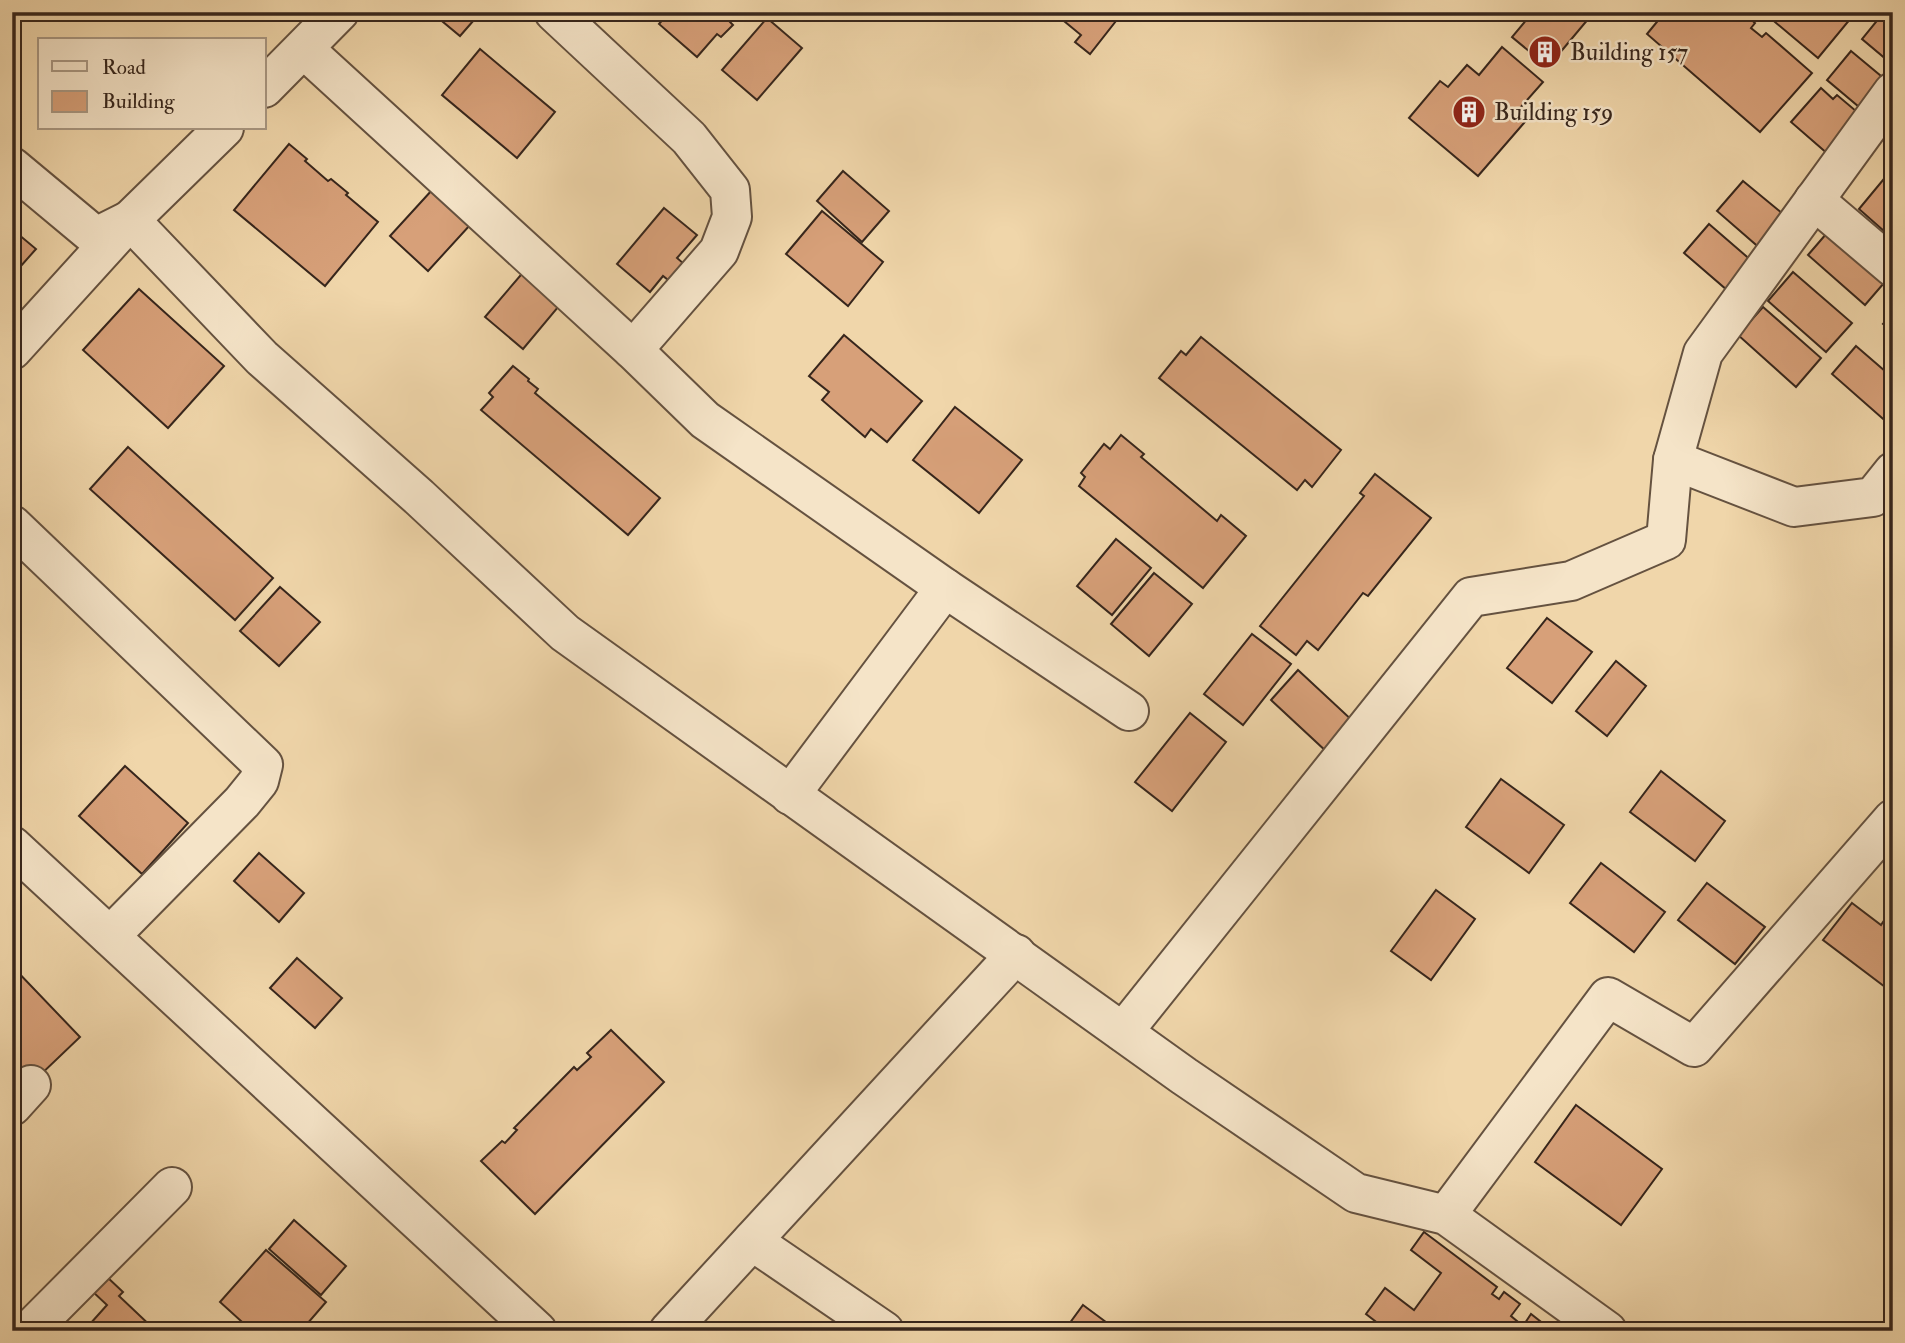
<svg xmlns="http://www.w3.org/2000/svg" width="1905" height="1343" font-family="'IM FELL Double Pica',serif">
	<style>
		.building { fill: #d7a079; stroke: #37261c; stroke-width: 2 }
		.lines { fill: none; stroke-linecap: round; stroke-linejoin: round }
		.minor-casing { stroke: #655240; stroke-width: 42 }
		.minor { stroke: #f5e4c8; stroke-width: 38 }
		.labels { text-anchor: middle; stroke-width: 5; stroke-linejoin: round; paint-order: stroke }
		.poi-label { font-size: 24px; fill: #37261c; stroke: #f5e4c8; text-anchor: start }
	</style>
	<rect width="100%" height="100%" fill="#f0d6aa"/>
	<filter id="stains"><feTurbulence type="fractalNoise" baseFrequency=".00286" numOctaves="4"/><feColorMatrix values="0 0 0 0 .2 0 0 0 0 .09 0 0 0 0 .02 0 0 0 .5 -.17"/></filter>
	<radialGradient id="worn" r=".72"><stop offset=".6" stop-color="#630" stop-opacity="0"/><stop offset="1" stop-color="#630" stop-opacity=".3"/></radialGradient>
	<!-- building -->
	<g class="building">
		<polygon points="431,12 481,12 460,36"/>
		<polygon points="669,12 737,12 729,21 733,25 721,37 717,34 697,57 659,24"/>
		<polygon points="1071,12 1123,12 1090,54 1075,42 1081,35 1064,21"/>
		<polygon points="1533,12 1605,12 1600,18 1594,12 1548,67 1512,37"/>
		<polygon points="1665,12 1743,12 1755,23 1751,28 1762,37 1766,33 1812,73 1760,132 1647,34"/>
		<polygon points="1763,12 1856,12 1818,58"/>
		<polygon points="1884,12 1893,12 1893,65 1862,39"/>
		<polygon points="767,18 802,48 757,100 722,70"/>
		<polygon points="1502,47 1543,82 1520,108 1530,116 1478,176 1409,118 1440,81 1448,87 1467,65 1479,75"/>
		<polygon points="480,49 555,112 517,158 442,95"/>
		<polygon points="1851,51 1893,86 1871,117 1827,80"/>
		<polygon points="1821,88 1833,99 1837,95 1869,122 1836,161 1791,122"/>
		<polygon points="289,144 307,159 305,161 328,181 331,179 348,193 346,195 378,222 325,286 234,210"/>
		<polygon points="843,171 889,211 862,242 817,201"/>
		<polygon points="443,178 481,213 428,271 390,236"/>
		<polygon points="1883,180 1893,189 1893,239 1859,209"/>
		<polygon points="1743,181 1789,219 1762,250 1717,211"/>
		<polygon points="664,208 697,235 677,258 691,270 677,287 663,276 650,292 617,264"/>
		<polygon points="822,211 883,262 848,306 786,254"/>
		<polygon points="1709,224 1753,262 1727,290 1684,253"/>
		<polygon points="1833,226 1890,276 1865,305 1808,255"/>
		<polygon points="12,229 36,249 12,276"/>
		<polygon points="526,269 564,300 523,349 485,317"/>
		<polygon points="1793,272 1852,323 1826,352 1768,301"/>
		<polygon points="139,289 224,366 168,428 83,350"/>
		<polygon points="1763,307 1821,358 1796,387 1738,335"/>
		<polygon points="1893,313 1893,332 1883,324"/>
		<polygon points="844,335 922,401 887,442 871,429 865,437 822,400 829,392 809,376"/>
		<polygon points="1201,337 1341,450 1312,487 1305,480 1297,490 1159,378 1181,351 1186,355"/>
		<polygon points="1856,346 1893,378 1893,423 1890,425 1832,374"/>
		<polygon points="513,366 529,379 528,381 538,389 535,393 660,498 628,535 481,410 493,397 489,393"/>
		<polygon points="955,407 1022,460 979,513 913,460"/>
		<polygon points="1121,435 1144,454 1141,457 1217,521 1221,515 1246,536 1203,588 1079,486 1085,477 1081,473 1104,444 1110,449"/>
		<polygon points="128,447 273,578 235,620 90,489"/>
		<polygon points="1375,474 1431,518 1368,596 1363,593 1318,650 1307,641 1296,655 1260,626 1364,496 1360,493"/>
		<polygon points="1116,539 1151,568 1112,615 1077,586"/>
		<polygon points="1154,573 1192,604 1149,656 1111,624"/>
		<polygon points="280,587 320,622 279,666 240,631"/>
		<polygon points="1547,618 1592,652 1552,703 1507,668"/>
		<polygon points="1252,634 1291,664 1243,725 1204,694"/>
		<polygon points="1616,661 1646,686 1607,736 1576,711"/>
		<polygon points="1298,670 1355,723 1328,753 1271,700"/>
		<polygon points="1190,713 1226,742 1172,811 1135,782"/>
		<polygon points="125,766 188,823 142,874 79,816"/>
		<polygon points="1661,771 1725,821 1695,861 1630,812"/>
		<polygon points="1501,779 1564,825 1529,873 1466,827"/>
		<polygon points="259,853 304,893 279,922 234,881"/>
		<polygon points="1601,863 1665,912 1634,952 1570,903"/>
		<polygon points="1707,883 1765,927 1735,964 1678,920"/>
		<polygon points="1436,890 1475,919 1431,980 1391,951"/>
		<polygon points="1852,903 1881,925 1883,922 1893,930 1893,993 1823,940"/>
		<polygon points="297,958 342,998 315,1028 270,988"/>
		<polygon points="12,966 80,1037 12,1102"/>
		<polygon points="611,1030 664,1082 535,1214 481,1161 502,1141 505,1143 517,1130 514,1128 574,1067 577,1070 591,1057 587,1053"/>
		<polygon points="1576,1105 1662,1169 1621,1225 1535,1162"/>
		<polygon points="294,1220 346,1266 321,1295 269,1249"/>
		<polygon points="1424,1232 1497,1287 1492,1294 1499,1299 1504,1292 1520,1304 1511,1316 1523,1326 1531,1314 1545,1325 1541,1331 1388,1331 1366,1314 1385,1288 1414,1310 1441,1273 1411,1250"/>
		<polygon points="266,1250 326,1302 301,1331 252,1331 220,1302"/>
		<polygon points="106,1276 123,1292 119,1296 156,1331 98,1331 90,1324 107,1305 92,1291"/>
		<polygon points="1083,1305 1118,1331 1064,1331"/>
	</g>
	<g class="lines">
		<defs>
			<g id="minor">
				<polyline points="554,12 689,138 730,190 732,217 719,251 633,350"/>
				<polyline points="304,49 633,350 705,420 945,588 1129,711"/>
				<polyline points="264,88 339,12"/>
				<polyline points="12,167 96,237 130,220 262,358 419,497 565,633 1184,1076 1356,1193 1446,1215 1607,1331"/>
				<polyline points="1814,200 1893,267"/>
				<polyline points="12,350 130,220 224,128"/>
				<polyline points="1673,460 1794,507 1873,497 1893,472"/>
				<polyline points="12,525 263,765 259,781 242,802 110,936"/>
				<polyline points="790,795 945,588"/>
				<polyline points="12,846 537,1331"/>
				<polyline points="1123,1032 1471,597 1571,581 1666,540 1673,460 1703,353 1893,92"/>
				<polyline points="12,1106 31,1085"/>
				<polyline points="1446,1215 1608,997 1694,1047 1893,819"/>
				<polyline points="752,1241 884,1331"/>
				<polyline points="29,1331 172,1187"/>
				<polyline points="669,1331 1016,954"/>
			</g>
		</defs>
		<!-- minor casing -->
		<use href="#minor" class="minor-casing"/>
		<!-- minor -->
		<use href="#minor" class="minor"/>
	</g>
	<!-- icons -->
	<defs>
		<symbol id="building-disc" viewBox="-11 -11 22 22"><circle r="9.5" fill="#8f2418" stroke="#f5e4c8"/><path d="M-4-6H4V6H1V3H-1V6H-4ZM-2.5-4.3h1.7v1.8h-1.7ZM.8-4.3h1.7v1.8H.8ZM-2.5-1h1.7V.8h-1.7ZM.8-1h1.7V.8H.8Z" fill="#fff"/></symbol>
	</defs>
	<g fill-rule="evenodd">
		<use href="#building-disc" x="1526" y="33" width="38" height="38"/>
		<use href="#building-disc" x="1450" y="93" width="38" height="38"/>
	</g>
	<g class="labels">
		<!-- poi labels -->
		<g class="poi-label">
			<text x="1570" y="60">Building 157</text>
			<text x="1494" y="120">Building 159</text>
		</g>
	</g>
	<!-- margin -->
	<rect width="1905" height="1343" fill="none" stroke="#f0d6aa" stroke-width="42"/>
	<rect x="14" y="14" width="1877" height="1315" fill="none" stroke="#37261c" stroke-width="3.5"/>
	<rect x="21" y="21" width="1863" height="1301" fill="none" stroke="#37261c" stroke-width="2"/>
	<!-- legend -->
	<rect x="38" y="38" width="228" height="91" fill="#f5e4c8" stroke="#a99883" stroke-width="2"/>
	<rect x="52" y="61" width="35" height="10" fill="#f5e4c8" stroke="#a99883" stroke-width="2"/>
	<text x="102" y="74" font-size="21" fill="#37261c">Road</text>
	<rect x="52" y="91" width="35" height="21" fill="#d7a079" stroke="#a99883" stroke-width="2"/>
	<text x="102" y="108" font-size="21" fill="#37261c">Building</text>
	<rect width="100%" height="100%" filter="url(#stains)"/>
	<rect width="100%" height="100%" fill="url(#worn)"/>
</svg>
